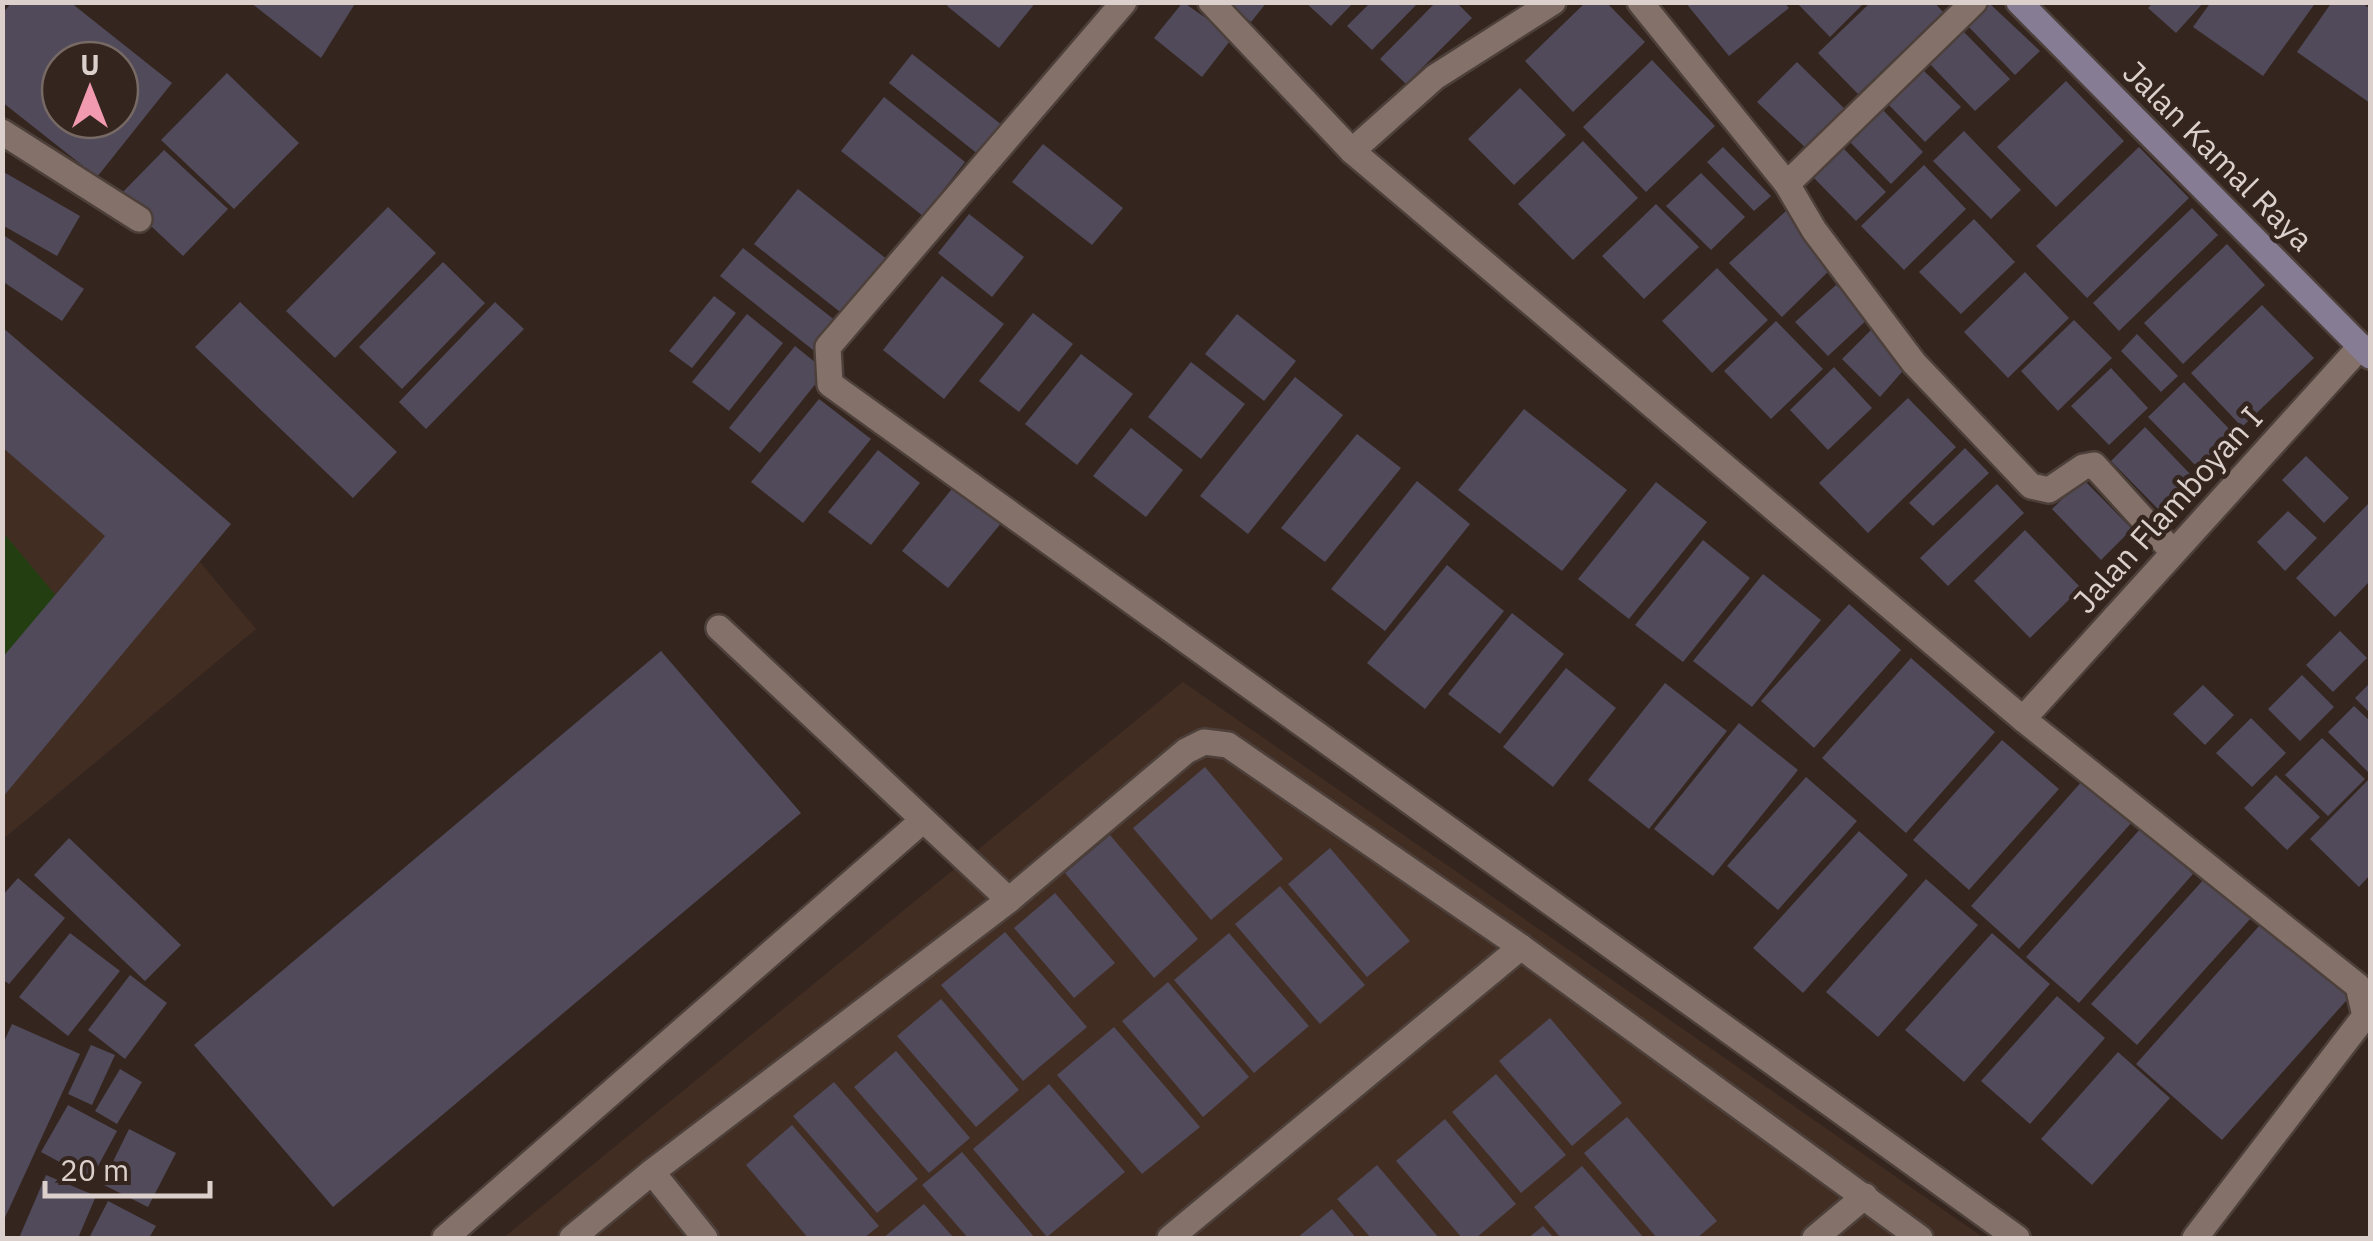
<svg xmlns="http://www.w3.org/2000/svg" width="2373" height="1241" font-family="'IBM Plex Sans',sans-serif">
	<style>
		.built { fill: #422d23 }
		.garden { fill: #233f11 }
		.building { fill: #504a5a; fill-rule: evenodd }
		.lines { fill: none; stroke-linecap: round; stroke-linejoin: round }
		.service-casing { stroke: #4d403b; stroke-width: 30 }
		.minor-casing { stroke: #4d403b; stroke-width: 30 }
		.secondary-casing { stroke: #4d403b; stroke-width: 30 }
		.service { stroke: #84726a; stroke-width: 25 }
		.minor { stroke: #84726a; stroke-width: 25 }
		.secondary { stroke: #867d95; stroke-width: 25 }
		.labels { text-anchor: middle; stroke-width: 9; stroke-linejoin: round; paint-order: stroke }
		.street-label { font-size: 32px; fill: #dbd0cc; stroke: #34251e }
	</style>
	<rect width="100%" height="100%" fill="#34251e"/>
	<!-- built -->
	<g class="built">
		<polygon points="12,338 256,629 3,839 2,346"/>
		<polygon points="1183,682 1984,1238 503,1238"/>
	</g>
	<!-- garden -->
	<polygon class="garden" points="2,531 74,617 2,676"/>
	<!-- building -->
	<g class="building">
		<path d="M12 2H70L172 83 97 177 2 102V14ZM60 60H120V120H60Z"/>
		<polygon points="250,2 356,2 321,58"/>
		<polygon points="950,2 1036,2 999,48 947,6"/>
		<polygon points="1183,2 1233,37 1202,77 1154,38"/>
		<polygon points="1227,2 1267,2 1251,22"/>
		<polygon points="1305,2 1354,2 1331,26"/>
		<polygon points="1371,2 1419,2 1372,50 1347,26"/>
		<polygon points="1436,2 1456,2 1472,18 1406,84 1380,59"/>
		<polygon points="1586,2 1606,2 1645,42 1573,112 1525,61"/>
		<polygon points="1685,2 1784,2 1789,8 1729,56"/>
		<polygon points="1796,2 1865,2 1830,37"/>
		<polygon points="1871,2 1934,2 1943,12 1858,94 1818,53"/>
		<polygon points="1988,2 2040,51 2015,75 1966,24"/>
		<polygon points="2154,2 2204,2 2176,33 2148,8"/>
		<polygon points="2211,2 2316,2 2263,76 2193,27"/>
		<polygon points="2332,2 2361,2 2370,9 2370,103 2297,52"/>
		<polygon points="1962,30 2010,79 1975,111 1928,62"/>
		<polygon points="912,54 1007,129 984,159 889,83"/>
		<polygon points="1652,60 1715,126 1646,192 1583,127"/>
		<polygon points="1797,62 1849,113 1810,152 1757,102"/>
		<polygon points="1921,68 1961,107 1925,142 1886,102"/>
		<polygon points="227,73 299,143 234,209 161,140"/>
		<polygon points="2066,81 2124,141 2056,207 1997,147"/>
		<polygon points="1520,88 1566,135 1514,185 1468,139"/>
		<polygon points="884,97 965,162 923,216 841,151"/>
		<polygon points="1883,110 1923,152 1891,184 1849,141"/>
		<polygon points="1964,131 2021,190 1991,219 1933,161"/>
		<polygon points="1583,141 1638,198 1573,260 1518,204"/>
		<polygon points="1043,144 1123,208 1092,245 1012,182"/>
		<polygon points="1723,147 1771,196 1754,211 1707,162"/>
		<polygon points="2139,147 2189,198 2087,298 2036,246"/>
		<polygon points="1844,149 1886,192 1856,221 1814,178"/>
		<polygon points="164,150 228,209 183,256 119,196"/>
		<polygon points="1924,165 1966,209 1904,270 1861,226"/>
		<polygon points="2,171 80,216 57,256 2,225"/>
		<polygon points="1701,173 1745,217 1711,250 1666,206"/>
		<polygon points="798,189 893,264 849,319 754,244"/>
		<polygon points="1656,204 1699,247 1644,299 1602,256"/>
		<polygon points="388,207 436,253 335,358 286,311"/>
		<polygon points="2192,208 2218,235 2119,331 2093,303"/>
		<polygon points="1787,210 1836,264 1782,317 1729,263"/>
		<polygon points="969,214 1024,257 992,297 938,253"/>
		<polygon points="1974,219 2015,262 1961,314 1919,272"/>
		<polygon points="2,234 84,289 62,321 2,281"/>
		<polygon points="2227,244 2265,285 2183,364 2144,323"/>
		<polygon points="743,248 836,321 813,350 720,276"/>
		<polygon points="443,262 485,303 402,389 359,347"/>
		<polygon points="1717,268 1768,320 1712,373 1662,321"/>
		<polygon points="2025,272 2069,318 2008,378 1964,332"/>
		<polygon points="942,276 1004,324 944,399 883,350"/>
		<polygon points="1836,285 1870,317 1828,356 1795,322"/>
		<polygon points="714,296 736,313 692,368 669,351"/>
		<polygon points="240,302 397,452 353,498 195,347"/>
		<polygon points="495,302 524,329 426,429 399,402"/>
		<polygon points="2262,305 2314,358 2242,427 2191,373"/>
		<polygon points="1033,313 1073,344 1019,412 979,381"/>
		<polygon points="747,314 783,343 729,411 692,382"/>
		<polygon points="1237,314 1296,361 1264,401 1205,354"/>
		<polygon points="2074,320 2112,358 2058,411 2021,371"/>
		<polygon points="1776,321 1823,369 1771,419 1724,371"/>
		<polygon points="1875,326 1909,364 1880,397 1842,359"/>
		<polygon points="2,327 231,524 2,798 2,658 105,536 2,447"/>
		<polygon points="2137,334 2178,376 2161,392 2121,351"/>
		<polygon points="795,346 826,371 760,453 729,428"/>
		<polygon points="1081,354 1133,394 1077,465 1025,424"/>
		<polygon points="1191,362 1245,404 1201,459 1148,417"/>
		<polygon points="1834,367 1872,408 1828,450 1790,410"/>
		<polygon points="2111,368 2148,408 2109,445 2071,406"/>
		<polygon points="1295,377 1343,415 1248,534 1200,496"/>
		<polygon points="2184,382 2235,435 2199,469 2148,417"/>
		<polygon points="1908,398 1956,447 1868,533 1819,483"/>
		<polygon points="819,399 871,439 803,523 751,482"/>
		<polygon points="1524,409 1627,490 1562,571 1458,490"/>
		<polygon points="2145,427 2192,476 2158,509 2111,461"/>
		<polygon points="1131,428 1183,470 1146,517 1093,476"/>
		<polygon points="1357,434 1401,468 1325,562 1281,528"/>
		<polygon points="1965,448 1989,473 1933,526 1909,503"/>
		<polygon points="878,450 920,483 871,545 828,512"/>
		<polygon points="2306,456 2349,498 2324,523 2282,480"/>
		<polygon points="2083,479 2132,529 2101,560 2052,509"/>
		<polygon points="1417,481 1470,524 1385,631 1331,589"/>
		<polygon points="1656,482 1707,522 1629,619 1578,579"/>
		<polygon points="1997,484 2024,513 1948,586 1920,558"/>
		<polygon points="955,485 1002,522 948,588 902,551"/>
		<polygon points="2370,502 2370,581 2335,617 2296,578"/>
		<polygon points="2288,511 2317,538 2285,571 2257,542"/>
		<polygon points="2025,530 2081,588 2030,638 1974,581"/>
		<polygon points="1703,540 1750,578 1683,662 1635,625"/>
		<polygon points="1447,565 1504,611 1425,709 1367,663"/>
		<polygon points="1763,574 1821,620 1752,707 1693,661"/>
		<polygon points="1849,604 1901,650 1814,748 1761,701"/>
		<polygon points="1512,613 1564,654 1500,734 1448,694"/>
		<polygon points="2340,631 2367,658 2333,692 2306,665"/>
		<polygon points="661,651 801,813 333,1207 194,1045"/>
		<polygon points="1911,658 1995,732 1906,833 1822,758"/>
		<polygon points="1566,668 1616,708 1553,787 1503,747"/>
		<polygon points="2302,675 2334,707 2300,741 2268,709"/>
		<polygon points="1665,683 1727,731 1649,829 1588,780"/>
		<polygon points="2370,683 2370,713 2355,698"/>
		<polygon points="2203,685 2234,715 2205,745 2173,714"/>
		<polygon points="2354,706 2370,721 2370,774 2328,732"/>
		<polygon points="2251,718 2286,753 2252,787 2216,753"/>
		<polygon points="1739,723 1798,770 1713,876 1654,829"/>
		<polygon points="2322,738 2365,779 2328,816 2285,775"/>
		<polygon points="2002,740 2059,789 1969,890 1913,840"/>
		<polygon points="1205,767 1283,859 1211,920 1133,828"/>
		<polygon points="2276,775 2320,817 2287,850 2244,808"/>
		<polygon points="1806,777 1857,821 1778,910 1727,866"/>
		<polygon points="2370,778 2370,875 2359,887 2310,839"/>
		<polygon points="2084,779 2133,821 2019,949 1971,906"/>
		<polygon points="2141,828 2193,874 2079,1003 2026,957"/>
		<polygon points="1859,831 1908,875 1803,993 1753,948"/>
		<polygon points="1110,835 1198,939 1154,978 1065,873"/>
		<polygon points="69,838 181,945 145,981 34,875"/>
		<polygon points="1330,848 1410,941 1367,977 1288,884"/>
		<polygon points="18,878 65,918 9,984 2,979 2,896"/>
		<polygon points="2205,878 2251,918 2137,1045 2091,1004"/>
		<polygon points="1926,879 1978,925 1878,1037 1826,992"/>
		<polygon points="1280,886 1365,985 1320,1024 1235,924"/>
		<polygon points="1055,893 1115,963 1074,998 1014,928"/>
		<polygon points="2268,916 2354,992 2222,1140 2136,1064"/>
		<polygon points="1005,932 1087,1027 1023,1081 941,985"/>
		<polygon points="70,933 120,971 68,1036 19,997"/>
		<polygon points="1229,933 1309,1026 1254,1073 1174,980"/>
		<polygon points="1992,933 2050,984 1964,1082 1905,1030"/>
		<polygon points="130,975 167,1003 125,1059 88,1030"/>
		<polygon points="1168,982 1249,1077 1203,1117 1122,1021"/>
		<polygon points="2057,996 2105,1038 2030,1124 1981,1081"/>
		<polygon points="941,999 1019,1090 976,1127 897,1036"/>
		<polygon points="1550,1018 1622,1103 1572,1146 1499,1061"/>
		<polygon points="12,1024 80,1054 2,1224 2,1046"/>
		<polygon points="1114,1027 1200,1127 1142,1174 1057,1075"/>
		<polygon points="91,1045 115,1055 92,1105 68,1094"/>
		<polygon points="896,1051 970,1138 929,1173 854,1087"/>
		<polygon points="2118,1052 2170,1098 2092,1185 2041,1139"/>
		<polygon points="120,1069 142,1082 117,1124 95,1111"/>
		<polygon points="1496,1074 1566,1155 1521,1193 1452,1112"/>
		<polygon points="834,1082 918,1179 877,1213 793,1116"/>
		<polygon points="1049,1084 1125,1172 1047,1237 973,1149"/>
		<polygon points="68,1105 117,1131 91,1179 41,1152"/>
		<polygon points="1627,1117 1717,1221 1697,1238 1657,1238 1584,1153"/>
		<polygon points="1445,1119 1516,1204 1476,1238 1462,1238 1396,1161"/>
		<polygon points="792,1125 879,1226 864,1238 808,1238 746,1165"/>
		<polygon points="129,1129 176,1153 148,1207 102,1184"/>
		<polygon points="962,1152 1035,1238 968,1238 922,1185"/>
		<polygon points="1377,1165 1439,1238 1371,1238 1337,1199"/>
		<polygon points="1582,1166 1644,1238 1561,1238 1534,1207"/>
		<polygon points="46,1175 96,1196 78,1238 19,1238"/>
		<polygon points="108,1201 156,1226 149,1238 89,1238"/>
		<polygon points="924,1204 954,1238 883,1238"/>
		<polygon points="1332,1209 1356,1238 1297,1238"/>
		<polygon points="1543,1226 1554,1238 1528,1238"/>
	</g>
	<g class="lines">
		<defs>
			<g id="service">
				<polyline points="719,628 1009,900"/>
				<polyline points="445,1238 922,821"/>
			</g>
			<g id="minor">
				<polyline points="1124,2 828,347 830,384 2017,1238"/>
				<polyline points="1211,2 1352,151 2023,719 2358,986 2365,1016 2195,1238"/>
				<polyline points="1640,2 1787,184 1814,230 1914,363 2031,486 2049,490 2083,467 2094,465 2173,552"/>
				<polyline points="2,132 139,219"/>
				<polyline points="1352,151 1435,77 1553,2"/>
				<polyline points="1787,184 1974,2"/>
				<polyline points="2023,719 2361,346"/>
				<polyline points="652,1172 705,1238"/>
				<polyline points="572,1238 652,1172 1009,900 1186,751 1204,742 1228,745 1521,947 1920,1238"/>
				<polyline points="1170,1238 1521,947"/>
				<polyline points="1815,1238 1865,1196"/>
			</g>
			<polyline id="secondary" points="2019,2 2370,356"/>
		</defs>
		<!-- service casing -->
		<use href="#service" class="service-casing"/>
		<!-- minor casing -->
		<use href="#minor" class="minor-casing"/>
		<!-- secondary casing -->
		<use href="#secondary" class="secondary-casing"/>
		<!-- service -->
		<use href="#service" class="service"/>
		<!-- minor -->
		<use href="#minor" class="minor"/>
		<!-- secondary -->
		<use href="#secondary" class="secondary"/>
	</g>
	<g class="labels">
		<!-- street labels -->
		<g class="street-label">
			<text transform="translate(2218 156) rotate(45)" y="11">Jalan Kamal Raya</text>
			<text transform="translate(2168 510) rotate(-48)" y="11">Jalan Flamboyan I</text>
		</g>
	</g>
	<!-- border -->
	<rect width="2373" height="1241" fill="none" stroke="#dbd0cc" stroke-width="10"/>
	<!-- north arrow -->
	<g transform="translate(90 90)"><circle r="48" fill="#34251e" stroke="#776964" stroke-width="2.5"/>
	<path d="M0-8L18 38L0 25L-18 38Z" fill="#f29ab0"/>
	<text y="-15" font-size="28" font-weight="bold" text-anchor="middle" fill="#dbd0cc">U</text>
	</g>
	<!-- scale -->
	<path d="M45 1181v15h165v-15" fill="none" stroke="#dbd0cc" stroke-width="5"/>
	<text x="60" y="1181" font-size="30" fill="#dbd0cc" stroke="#34251e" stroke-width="8" paint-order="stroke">20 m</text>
</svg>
